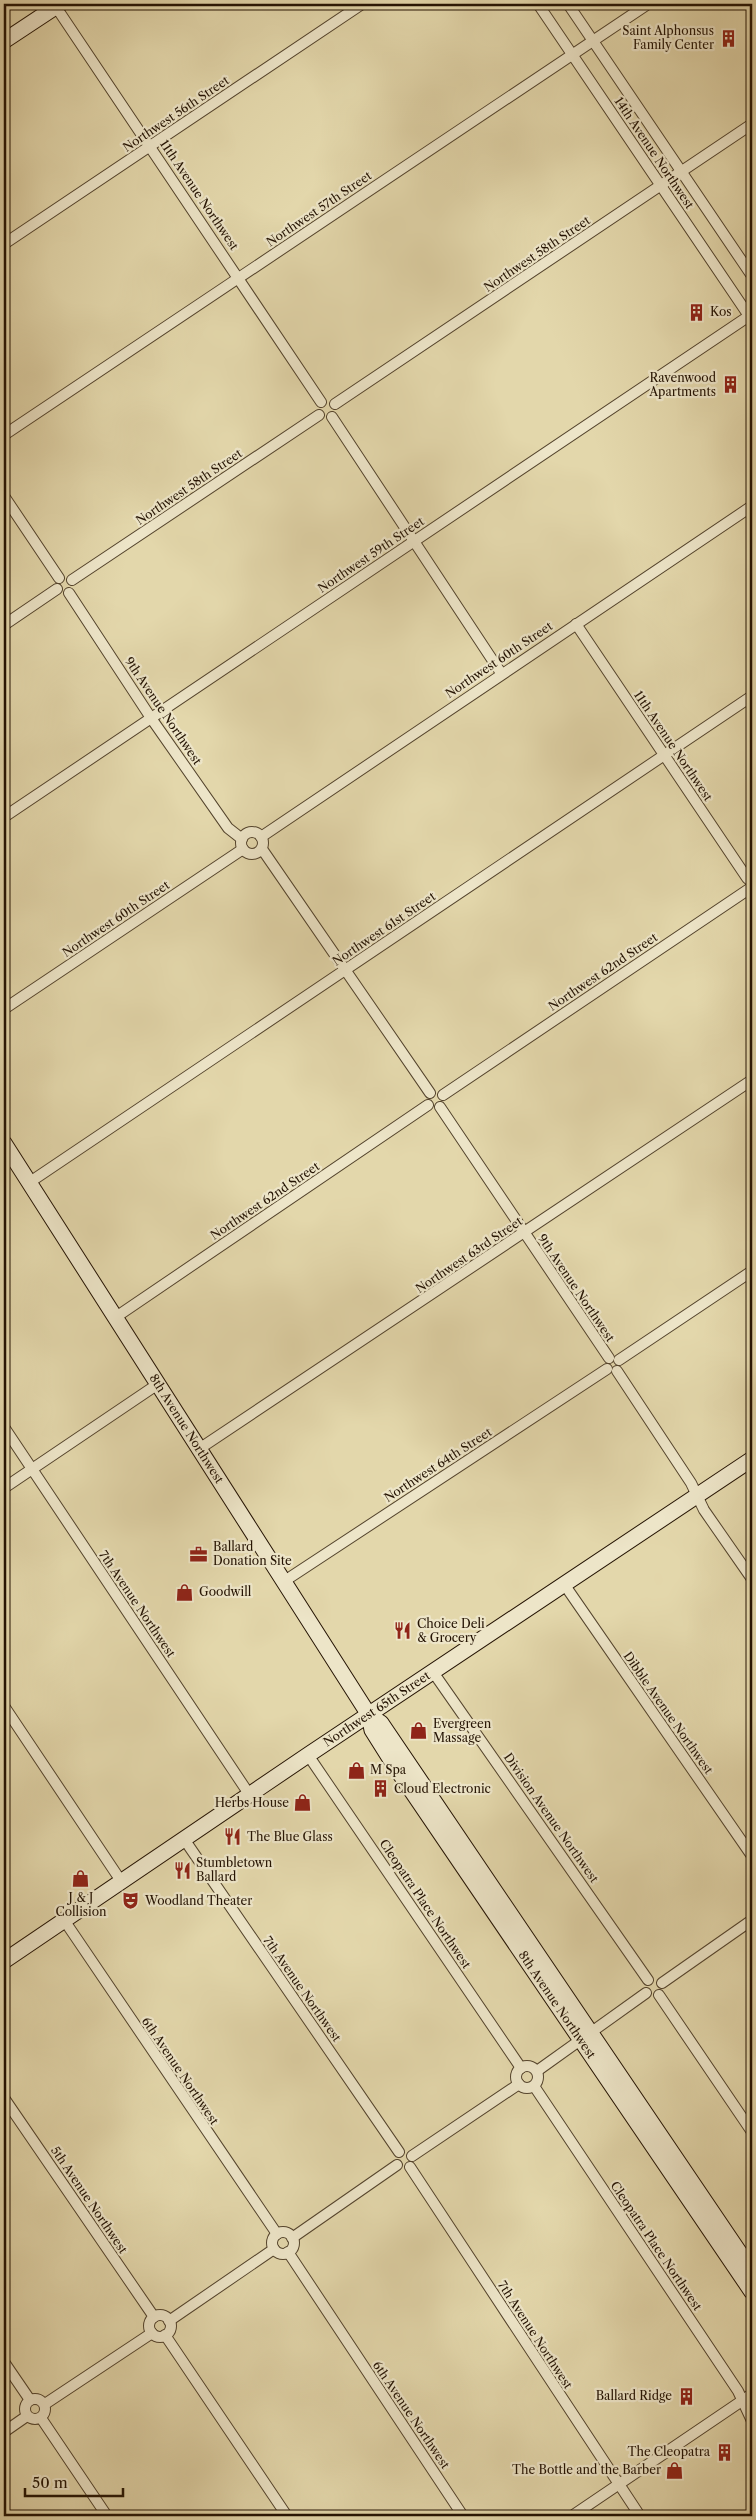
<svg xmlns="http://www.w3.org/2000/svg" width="756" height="2520" font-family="'Libre Caslon Text',serif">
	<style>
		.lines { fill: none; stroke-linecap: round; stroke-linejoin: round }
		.street-casing { stroke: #54442d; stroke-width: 12 }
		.secondary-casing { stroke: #241303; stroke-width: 17 }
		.street { stroke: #ede5c8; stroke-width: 10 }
		.secondary { stroke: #ede5c8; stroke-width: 15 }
		.labels { text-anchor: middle; stroke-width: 4.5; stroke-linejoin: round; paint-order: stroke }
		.poi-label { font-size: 12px; fill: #241303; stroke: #ede5c8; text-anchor: start }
		.street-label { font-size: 12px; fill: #241303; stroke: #ede5c8 }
	</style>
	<rect width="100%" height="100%" fill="#e3d7ab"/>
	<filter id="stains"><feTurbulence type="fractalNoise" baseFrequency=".004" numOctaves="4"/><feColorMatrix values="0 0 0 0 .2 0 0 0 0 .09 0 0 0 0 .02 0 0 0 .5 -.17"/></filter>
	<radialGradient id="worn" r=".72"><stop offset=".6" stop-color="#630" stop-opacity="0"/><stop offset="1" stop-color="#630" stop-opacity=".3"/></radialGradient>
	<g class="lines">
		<defs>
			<g id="street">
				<polyline points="54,4 321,402"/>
				<polyline points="538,4 749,316"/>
				<polyline points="568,4 752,276"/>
				<polyline points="4,244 362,4"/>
				<polyline points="335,404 752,124"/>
				<polyline points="332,417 501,673"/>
				<polyline points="4,435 648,4"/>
				<polyline points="4,496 59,578"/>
				<polyline points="72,580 319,415"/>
				<polyline points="69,593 151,718 228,828 242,839"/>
				<polyline points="576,624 747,878 752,882"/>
				<polyline points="4,625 57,589"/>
				<polyline points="4,817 752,314"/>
				<circle cx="252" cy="843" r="11"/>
				<polyline points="261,837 752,506"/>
				<polyline points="262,849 430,1093"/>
				<polyline points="4,1009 243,849"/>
				<polyline points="443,1095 752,887"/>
				<polyline points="440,1107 609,1358"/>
				<polyline points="30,1182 752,696"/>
				<polyline points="116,1317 428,1105"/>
				<polyline points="619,1360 752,1271"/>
				<polyline points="617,1371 691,1483 704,1510 752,1579"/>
				<polyline points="4,1427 249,1794"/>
				<polyline points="199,1449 752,1080"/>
				<polyline points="4,1488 158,1384"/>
				<polyline points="283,1582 607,1369"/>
				<polyline points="564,1584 752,1856"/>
				<polyline points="433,1672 648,1980"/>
				<polyline points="4,1706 121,1881"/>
				<polyline points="308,1755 521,2068"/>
				<polyline points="184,1839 399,2152"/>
				<polyline points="64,1920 277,2234"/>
				<polyline points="662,1983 752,1920"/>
				<polyline points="659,1995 752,2132"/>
				<circle cx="527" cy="2077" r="11"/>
				<polyline points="537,2071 646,1993"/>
				<polyline points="534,2086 738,2391 752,2421"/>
				<polyline points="4,2098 154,2317"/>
				<polyline points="412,2156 519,2084"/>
				<polyline points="410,2167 640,2516"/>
				<circle cx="283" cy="2243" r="11"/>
				<polyline points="292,2238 397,2165"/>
				<polyline points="288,2252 463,2516"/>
				<circle cx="160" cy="2326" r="11"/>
				<polyline points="169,2321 274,2249"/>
				<polyline points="165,2335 287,2516"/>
				<polyline points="4,2362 30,2400"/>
				<circle cx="35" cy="2409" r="10"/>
				<polyline points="45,2404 152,2333"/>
				<polyline points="41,2418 107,2516"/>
				<polyline points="4,2432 27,2416"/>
				<polyline points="572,2516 752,2394"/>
			</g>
			<g id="secondary">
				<polyline points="4,41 60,4"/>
				<path id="s1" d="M4 1143 369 1715 372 1730 394 1765 752 2292"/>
				<polyline points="369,1715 381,1723 752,2271"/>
				<path id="s2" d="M4 1961 308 1755 752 1459"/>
			</g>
		</defs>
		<!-- street casing -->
		<use href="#street" class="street-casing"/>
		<!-- secondary casing -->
		<use href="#secondary" class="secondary-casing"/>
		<!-- street -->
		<use href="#street" class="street"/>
		<!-- secondary -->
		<use href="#secondary" class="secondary"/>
	</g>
	<!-- icons -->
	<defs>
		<symbol id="building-bare" viewBox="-9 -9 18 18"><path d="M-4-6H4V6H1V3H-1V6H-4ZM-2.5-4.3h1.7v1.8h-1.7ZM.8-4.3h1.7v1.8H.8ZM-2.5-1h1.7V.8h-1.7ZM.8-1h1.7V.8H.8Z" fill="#8f2418" stroke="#ede5c8" stroke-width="2.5" paint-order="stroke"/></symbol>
		<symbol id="office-bare" viewBox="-9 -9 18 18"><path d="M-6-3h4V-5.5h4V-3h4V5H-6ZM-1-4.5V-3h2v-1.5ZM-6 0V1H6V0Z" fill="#8f2418" stroke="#ede5c8" stroke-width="2.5" paint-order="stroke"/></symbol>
		<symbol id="shop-bare" viewBox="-9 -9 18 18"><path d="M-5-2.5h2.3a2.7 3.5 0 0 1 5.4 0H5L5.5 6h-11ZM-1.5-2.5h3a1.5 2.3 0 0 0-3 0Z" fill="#8f2418" stroke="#ede5c8" stroke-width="2.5" paint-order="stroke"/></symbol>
		<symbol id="restaurant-bare" viewBox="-9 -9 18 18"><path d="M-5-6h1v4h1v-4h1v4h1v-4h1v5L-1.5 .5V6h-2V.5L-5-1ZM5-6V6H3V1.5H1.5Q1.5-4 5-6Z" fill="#8f2418" stroke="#ede5c8" stroke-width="2.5" paint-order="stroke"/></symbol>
		<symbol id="theatre-bare" viewBox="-9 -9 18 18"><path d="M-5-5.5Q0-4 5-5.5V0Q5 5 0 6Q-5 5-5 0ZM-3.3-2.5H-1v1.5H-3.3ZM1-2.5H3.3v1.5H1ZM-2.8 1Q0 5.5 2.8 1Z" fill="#8f2418" stroke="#ede5c8" stroke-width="2.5" paint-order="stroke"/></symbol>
	</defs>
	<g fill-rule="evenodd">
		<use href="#building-bare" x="716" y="26" width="25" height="25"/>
		<use href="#building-bare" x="684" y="300" width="25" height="25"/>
		<use href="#building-bare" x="718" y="372" width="25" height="25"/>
		<use href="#office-bare" x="186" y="1542" width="25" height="25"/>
		<use href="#shop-bare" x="172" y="1580" width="25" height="25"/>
		<use href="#restaurant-bare" x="390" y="1618" width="25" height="25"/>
		<use href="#shop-bare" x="406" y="1718" width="25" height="25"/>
		<use href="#shop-bare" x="344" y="1758" width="25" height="25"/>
		<use href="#building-bare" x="368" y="1776" width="25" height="25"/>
		<use href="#shop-bare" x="290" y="1790" width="25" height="25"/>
		<use href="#restaurant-bare" x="220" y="1824" width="25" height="25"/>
		<use href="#restaurant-bare" x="170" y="1858" width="25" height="25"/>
		<use href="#shop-bare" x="68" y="1866" width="25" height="25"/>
		<use href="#theatre-bare" x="118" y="1888" width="25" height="25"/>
		<use href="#building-bare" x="674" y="2384" width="25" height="25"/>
		<use href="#building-bare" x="712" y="2440" width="25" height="25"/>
		<use href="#shop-bare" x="662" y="2458" width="25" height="25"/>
	</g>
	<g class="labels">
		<!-- poi labels -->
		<g class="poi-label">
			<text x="714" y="35" text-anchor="end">Saint Alphonsus<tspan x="714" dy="14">Family Center</tspan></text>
			<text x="710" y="316">Kos</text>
			<text x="716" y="382" text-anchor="end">Ravenwood<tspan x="716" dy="14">Apartments</tspan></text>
			<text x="213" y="1551">Ballard<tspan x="213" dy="14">Donation Site</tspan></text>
			<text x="199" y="1596">Goodwill</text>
			<text x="417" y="1628">Choice Deli<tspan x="417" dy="14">&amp; Grocery</tspan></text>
			<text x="433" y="1728">Evergreen<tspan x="433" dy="14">Massage</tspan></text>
			<text x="370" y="1774">M Spa</text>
			<text x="394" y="1793">Cloud Electronic</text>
			<text x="289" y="1807" text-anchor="end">Herbs House</text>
			<text x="247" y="1841">The Blue Glass</text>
			<text x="196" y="1867">Stumbletown<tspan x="196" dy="14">Ballard</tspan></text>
			<text x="81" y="1902" text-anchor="middle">J &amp; J<tspan x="81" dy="14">Collision</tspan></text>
			<text x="145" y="1905">Woodland Theater</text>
			<text x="672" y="2400" text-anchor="end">Ballard Ridge</text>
			<text x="710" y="2456" text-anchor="end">The Cleopatra</text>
			<text x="661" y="2474" text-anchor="end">The Bottle and the Barber</text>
		</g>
		<!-- street labels -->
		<g class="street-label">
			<text transform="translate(176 114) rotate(-34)" y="4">Northwest 56th Street</text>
			<text transform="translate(654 153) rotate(56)" y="4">14th Avenue Northwest</text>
			<text transform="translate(199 195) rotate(56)" y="4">11th Avenue Northwest</text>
			<text transform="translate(319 209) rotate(-34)" y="4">Northwest 57th Street</text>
			<text transform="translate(537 254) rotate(-34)" y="4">Northwest 58th Street</text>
			<text transform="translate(189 487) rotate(-34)" y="4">Northwest 58th Street</text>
			<text transform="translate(371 555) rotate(-34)" y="4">Northwest 59th Street</text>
			<text transform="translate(499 660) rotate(-34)" y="4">Northwest 60th Street</text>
			<text transform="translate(163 711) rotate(56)" y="4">9th Avenue Northwest</text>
			<text transform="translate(673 746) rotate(56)" y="4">11th Avenue Northwest</text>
			<text transform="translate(116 919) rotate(-34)" y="4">Northwest 60th Street</text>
			<text transform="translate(384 929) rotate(-34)" y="4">Northwest 61st Street</text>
			<text transform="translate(603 972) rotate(-34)" y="4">Northwest 62nd Street</text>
			<text transform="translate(265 1201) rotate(-34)" y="4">Northwest 62nd Street</text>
			<text transform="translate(469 1255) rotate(-34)" y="4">Northwest 63rd Street</text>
			<text transform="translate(576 1288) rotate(56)" y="4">9th Avenue Northwest</text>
			<text dy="4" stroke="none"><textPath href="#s1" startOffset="339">8th Avenue Northwest</textPath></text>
			<text transform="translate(438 1465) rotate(-33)" y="4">Northwest 64th Street</text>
			<text transform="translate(137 1604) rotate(56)" y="4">7th Avenue Northwest</text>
			<text dy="4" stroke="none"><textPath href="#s2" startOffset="450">Northwest 65th Street</textPath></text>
			<text transform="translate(668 1713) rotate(55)" y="4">Dibble Avenue Northwest</text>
			<text transform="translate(551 1818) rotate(55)" y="4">Division Avenue Northwest</text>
			<text transform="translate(425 1904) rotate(56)" y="4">Cleopatra Place Northwest</text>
			<text transform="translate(302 1989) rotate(55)" y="4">7th Avenue Northwest</text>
			<text dy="4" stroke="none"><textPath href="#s1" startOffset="1025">8th Avenue Northwest</textPath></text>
			<text transform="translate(180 2071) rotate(56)" y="4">6th Avenue Northwest</text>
			<text transform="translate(89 2200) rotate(56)" y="4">5th Avenue Northwest</text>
			<text transform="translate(656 2246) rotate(56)" y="4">Cleopatra Place Northwest</text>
			<text transform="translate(535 2335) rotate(57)" y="4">7th Avenue Northwest</text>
			<text transform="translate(411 2415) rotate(56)" y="4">6th Avenue Northwest</text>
		</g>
	</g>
	<!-- margin -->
	<rect width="756" height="2520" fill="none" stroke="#e3d7ab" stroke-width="20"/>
	<rect x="5" y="5" width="746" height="2510" fill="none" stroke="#241303" stroke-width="2.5"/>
	<rect x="10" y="10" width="736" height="2500" fill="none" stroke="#241303"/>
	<!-- scale -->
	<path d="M25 2488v8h98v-8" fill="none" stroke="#241303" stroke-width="2.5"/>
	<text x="32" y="2488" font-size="15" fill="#241303" stroke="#ede5c8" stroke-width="4" paint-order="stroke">50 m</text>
	<rect width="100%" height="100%" filter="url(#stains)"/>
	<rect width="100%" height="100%" fill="url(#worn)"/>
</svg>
